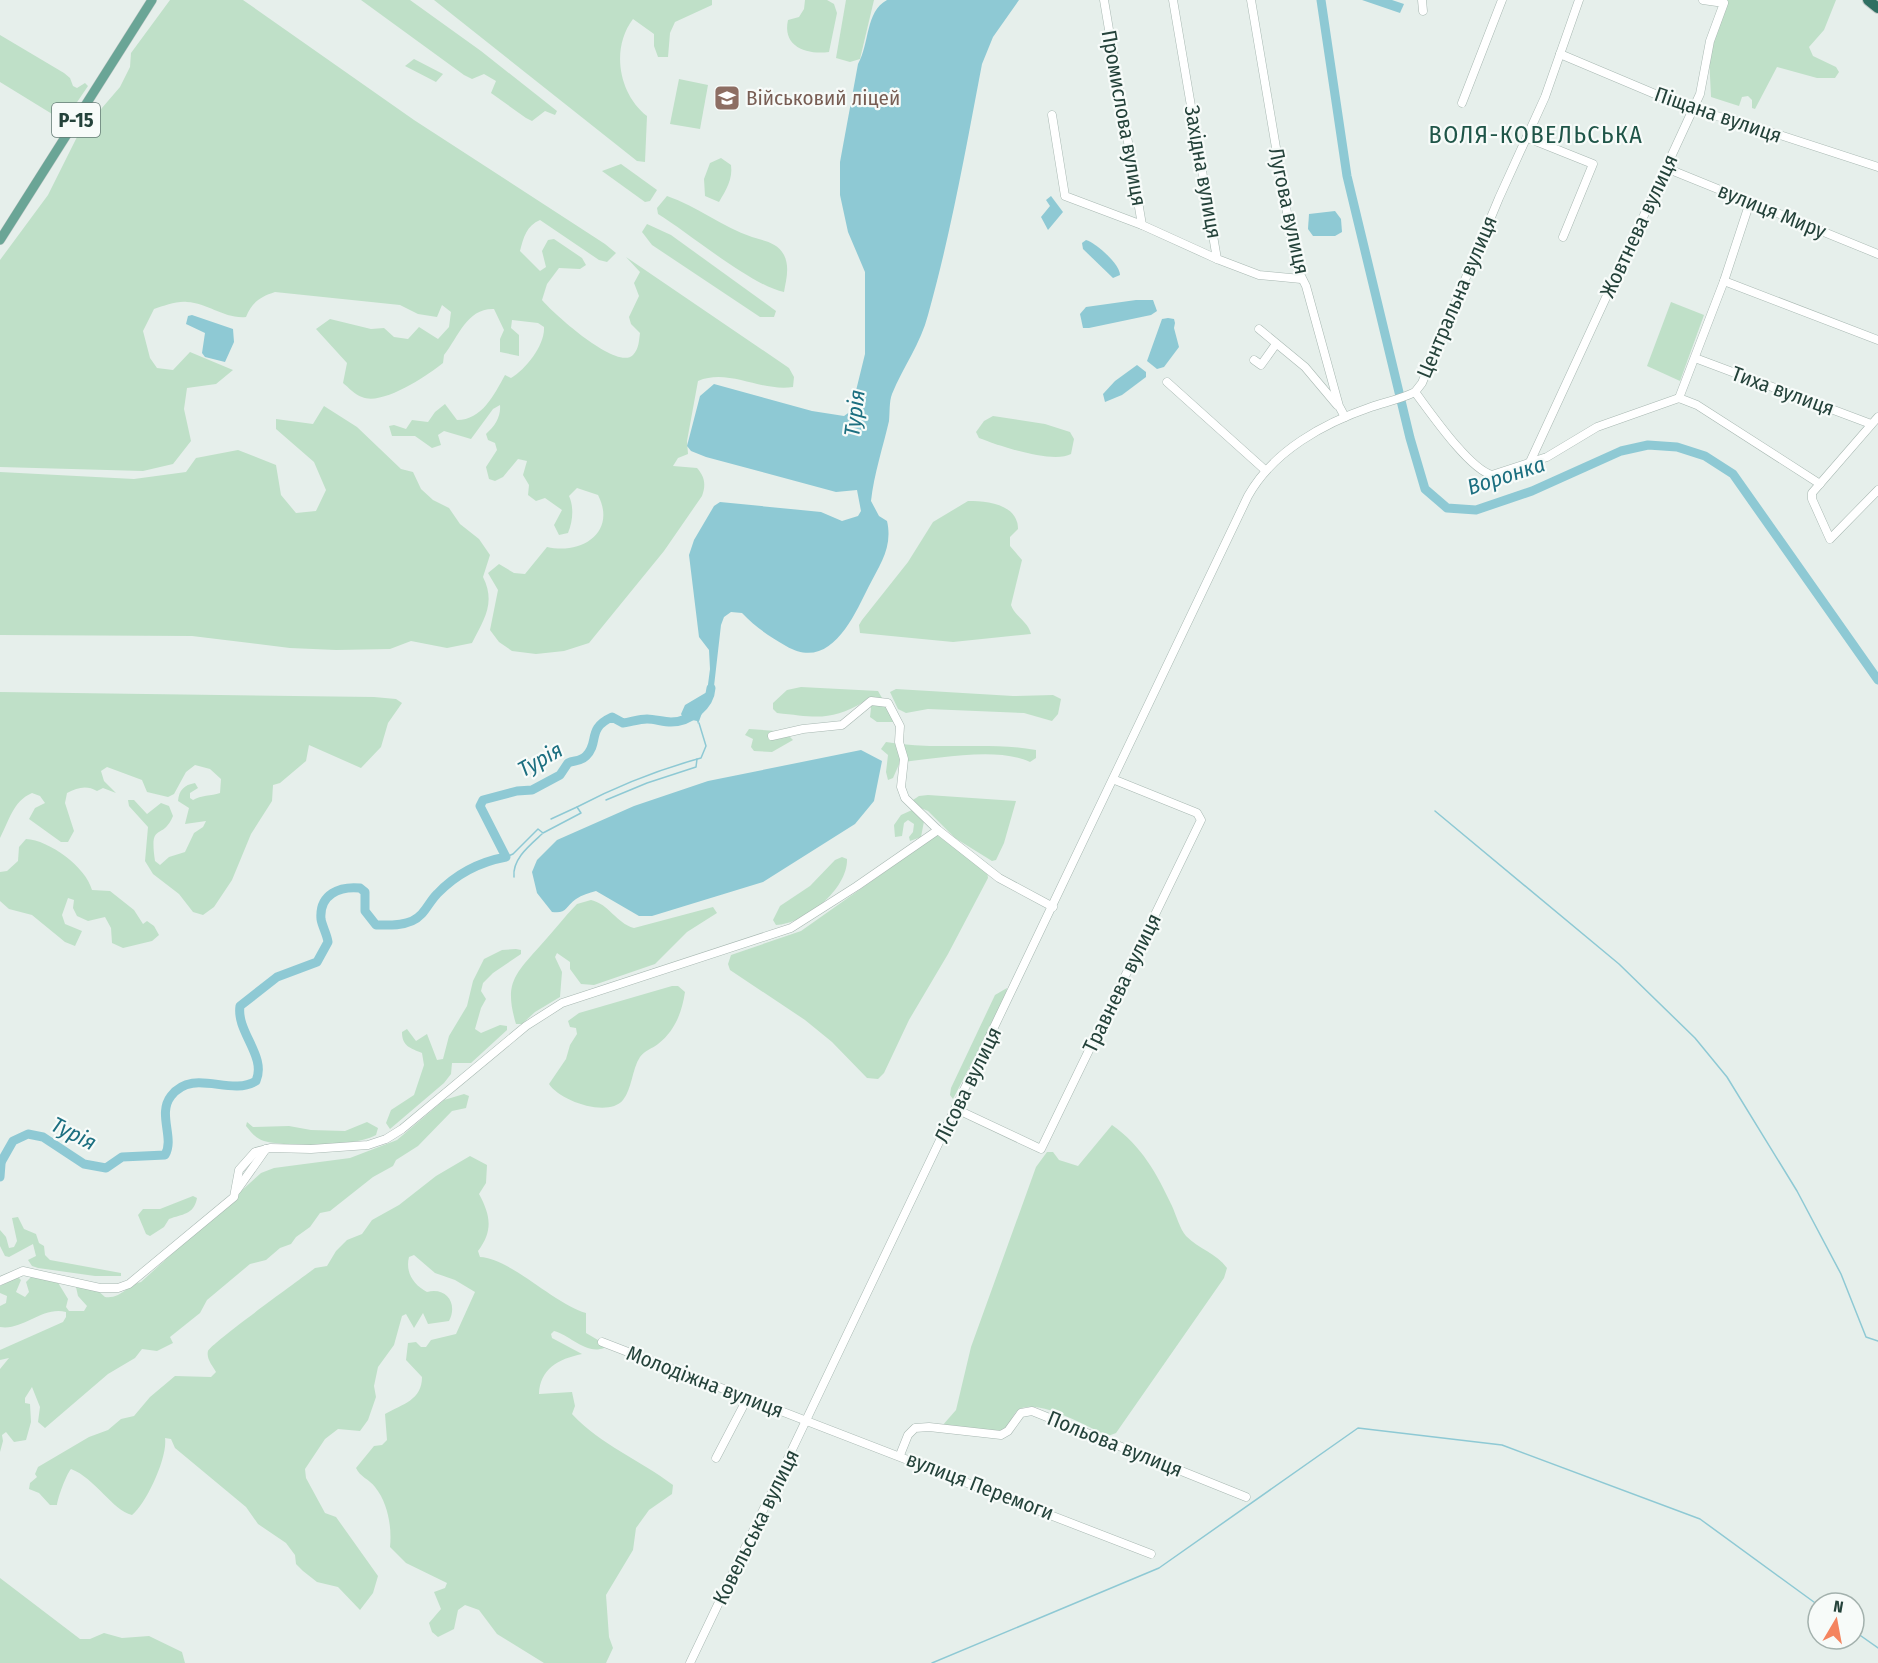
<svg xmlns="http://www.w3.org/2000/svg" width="1878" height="1663" font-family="'Fira Sans Condensed',sans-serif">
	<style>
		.green { fill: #bfe0c8 }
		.water { fill: #8ec9d4 }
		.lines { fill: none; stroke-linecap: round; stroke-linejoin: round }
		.stream { stroke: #8ec9d4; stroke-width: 1.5 }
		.river { stroke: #8ec9d4; stroke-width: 9 }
		.minor-casing { stroke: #a8b8b2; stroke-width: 9 }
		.major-casing { stroke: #c2cac8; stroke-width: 10 }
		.highway-casing { stroke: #c2cac8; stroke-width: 12 }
		.minor { stroke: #fff; stroke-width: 8 }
		.major { stroke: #6aa596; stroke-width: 9 }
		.highway { stroke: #2f6f62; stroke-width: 10 }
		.labels { text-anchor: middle; stroke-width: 4.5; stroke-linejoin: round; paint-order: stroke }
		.shield { fill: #f7fbf9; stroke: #637a73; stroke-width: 1.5 }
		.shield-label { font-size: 20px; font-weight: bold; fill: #24423a }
		.education-label { font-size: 21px; fill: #785e54; stroke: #f7fbf9; text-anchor: start }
		.street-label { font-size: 21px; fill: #24423a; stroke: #f7fbf9 }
		.water-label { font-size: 22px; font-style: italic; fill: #1c6f80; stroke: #f7fbf9 }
		.quarter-label { font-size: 24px; letter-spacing: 1.5px; fill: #1f5548; stroke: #f7fbf9 }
	</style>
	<rect width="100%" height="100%" fill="#e6efeb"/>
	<!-- green -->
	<g class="green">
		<path d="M170 0H243L414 120 605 244 616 253 607 262 599 260 540 220C527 225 523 238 520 251L540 271 546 267 542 251 548 240 554 239 582 258 586 265 580 269 559 268 547 284 542 300C554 314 617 371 633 355 639 349 639 340 640 333L631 324 629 317 639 296 634 283 640 272 626 257 789 368 794 377 793 387C760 392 729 368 698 381L687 441 688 454 678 458 673 466 697 468C705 477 706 485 702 496L664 551 589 643 564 651 536 654 512 651 499 642 490 630 498 590 488 573 499 564 514 573 525 574 547 547C582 555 617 532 598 495L577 488 569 496C574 507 573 521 568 533L559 535 554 525 562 510 545 498 536 501 528 495 529 485 523 475 527 461 518 459 503 477 495 481 489 479 486 467 497 450 495 443 488 440 486 434C495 426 501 417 500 405L493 409 471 439 444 431 438 435 441 445 432 448 415 436H392L389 426 394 425 406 429 412 420 428 422 435 412 445 404 457 420C482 420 494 395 505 375L511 378C526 369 545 345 544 327L538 323 512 320 511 328 519 335V356L500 352V339L504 330 494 309C467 308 459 336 444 355L443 363C427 376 382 406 362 397 355 395 348 387 343 383L347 363 316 329 330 319 371 329 384 328 394 337 408 339 419 327 438 339 449 327 451 312 442 305 437 317 418 314 400 305 275 292C260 297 252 302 246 317 224 319 208 303 187 302 176 301 164 306 154 309L143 331 150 358 157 368 173 370 190 352 233 370 216 384 187 388 184 409 191 441 173 464 143 471 0 467V260L48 195 77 137 120 87 130 67 131 53Z"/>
		<polygon points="361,0 410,0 481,51 557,111 555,115 545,111 532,121 526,118 491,93 496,81 484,74 472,79 464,75"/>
		<path d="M434 0H712V5L675 22 670 33 668 57H658L654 46V34L633 19C611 48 618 93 647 116L645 162 637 161Z"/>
		<path d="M805 0H827L834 4 837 13 829 52C807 55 782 47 788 20L799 17 804 9Z"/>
		<polygon points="846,0 874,0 860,59 850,62 836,58"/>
		<polygon points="1726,0 1836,0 1824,30 1809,47 1813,56 1836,67 1839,72 1835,78 1817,78 1777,67 1755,109 1752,108 1752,100 1748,96 1742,97 1739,106 1711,97 1709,55"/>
		<polygon points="0,35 64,73 70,78 73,86 77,88 85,83 88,86 69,114 57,117 0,82"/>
		<polygon points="414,59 443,74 436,82 405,66"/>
		<polygon points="679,79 708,85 700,129 670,124"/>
		<path d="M721 158 731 165C733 179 726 190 719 202L705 196 704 179 710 163Z"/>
		<polygon points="621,164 657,190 650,201 645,202 602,171"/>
		<path d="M667 196C697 206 722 227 752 237 764 241 777 242 784 255 790 267 786 280 784 292 752 286 689 233 658 214L657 208Z"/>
		<polygon points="647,224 671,235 776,311 774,317 760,317 652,245 642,232"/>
		<polygon points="1671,302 1704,315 1680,381 1647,366"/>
		<path d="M324 406 357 427 401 469 413 472 421 489 433 500 449 508 460 524 479 539 490 555 483 577C496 603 484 619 472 643L447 648 411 641 390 649 336 650 290 648 192 636 0 635V472L134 479 186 472 196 458 238 450 276 465 281 495 296 513 316 511 326 490 314 462 276 429V419L313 424Z"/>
		<path d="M993 416 1045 424 1070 432 1074 439 1071 454C1053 464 999 446 979 438L976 432 984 421Z"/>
		<path d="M968 501C987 501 1018 504 1018 529L1010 537V546L1022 560 1011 605C1015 617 1028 621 1031 634L953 642 860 633 859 625 862 620 908 562 933 522Z"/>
		<path d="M801 687 878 691 893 717V722H877L870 717 871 708 865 701C831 722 815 717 777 713L773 709V703L787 690Z"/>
		<polygon points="896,689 1013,696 1053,695 1061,699 1058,714 1052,721 1024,713 928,709 906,713 898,709 890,692"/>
		<path d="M0 692 374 697 396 699 402 703 388 723 381 747 361 768 309 745 306 761 280 783 273 785 272 801 251 834 232 880 214 907 203 915 193 912 179 894 153 874 145 861 148 827 129 806 128 800H134L147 814 161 803 169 806 173 816C162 842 149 820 155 861L160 865 169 857 185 852 194 833 203 827 206 821 185 824 189 808 178 801C179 790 184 785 195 783L198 788 190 793V798L193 800C201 795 211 796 220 793L221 779 210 769 195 765 186 772 174 794 168 797 147 792 142 780 107 767 101 771 104 781 116 793 103 788 97 791C87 785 78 787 67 793L65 803 74 831 68 842H61L29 819 35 808 45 803 40 796 32 793C13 801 9 821 0 838Z"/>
		<polygon points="749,729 776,731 770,737 778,739 789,736 793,740 772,752 754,751 751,747 753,739 745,735"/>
		<path d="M886 742C936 751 987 741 1036 750V758L1030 762C997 746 936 759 900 762L893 778 888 780 886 772 888 755 881 749Z"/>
		<polygon points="928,795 1016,801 1004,843 996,860 992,861 955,838 928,811 916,806 913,800 919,796"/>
		<polygon points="912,810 925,816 921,837 910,841 909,837 913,832 914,824 908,820 904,823 902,836 895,837 894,825 901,815"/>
		<polygon points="937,835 987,871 988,878 948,954 909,1020 884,1073 878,1079 867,1078 832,1042 805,1020 730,970 728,964 731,955 801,931"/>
		<path d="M26 839C49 840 86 867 92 890L110 891 134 910 143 924 147 921 154 926 159 935 152 941 123 948 112 943 111 928 105 917 88 921 77 916 73 908 74 900 68 898 62 915 65 924 82 931 75 946 65 942 32 915 9 909 0 901V872L7 871 18 861 19 847Z"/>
		<path d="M842 857 847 859C848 889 805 924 776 925L773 920 780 906 810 886 835 860Z"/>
		<path d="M591 900C609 904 616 923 634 928L713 907 717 913 687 932 655 964 594 985 581 984 570 969V962L557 953 555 957 562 972 560 997 535 1012 522 1024H516C504 984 514 975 540 946 553 932 564 917 577 904Z"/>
		<path d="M516 949 521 950V954L493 973 483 983 481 991 486 999 481 1008 475 1029 481 1033 500 1025 507 1026V1030L471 1063H452L451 1074 444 1083 390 1129 386 1123 391 1110 414 1095 424 1065 422 1053C410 1048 402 1046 402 1032L407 1029 416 1041 427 1034 437 1060 443 1059 449 1036 467 1006 473 981 484 959 502 950Z"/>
		<path d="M672 986H678L685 992C682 1012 675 1031 658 1044 653 1048 644 1051 640 1057 632 1069 632 1089 623 1100 608 1118 560 1101 549 1084L566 1059 570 1045 577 1034 576 1028 570 1027 568 1021 579 1013Z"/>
		<polygon points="1007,988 1006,997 953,1099 950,1095 951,1088 995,995"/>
		<path d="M464 1094 469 1096 466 1108 452 1111 418 1146 396 1160 393 1166 373 1177 330 1211 320 1213 310 1227 296 1237 291 1244 280 1248 266 1260 250 1264 207 1300 200 1313 170 1337 173 1343 157 1351 142 1349 135 1358 108 1374 45 1428 38 1422 40 1407 32 1387 25 1398V1403L30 1404 31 1422 26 1440 14 1442 6 1432 2 1435 3 1441 0 1452V1369L9 1358 0 1360V1350L63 1322 66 1317V1312C42 1306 23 1331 0 1327V1306L6 1303 7 1296 0 1293V1286L18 1277 21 1280 16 1292 25 1297 29 1292 26 1282 31 1277 57 1281 68 1299 66 1307 69 1311H84L87 1306 78 1296 76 1287 97 1290 105 1297C122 1299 126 1285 141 1282L261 1173 274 1168 350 1158 397 1140 444 1100Z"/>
		<path d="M247 1122 253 1127 289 1126 311 1130 345 1131 367 1122 378 1128 376 1135C355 1147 288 1147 264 1141 256 1139 251 1132 246 1126Z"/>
		<path d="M1112 1125C1142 1146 1157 1174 1172 1206 1176 1215 1180 1229 1186 1236 1199 1249 1216 1253 1227 1268L1224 1278 1116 1433 1108 1436C1089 1428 1037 1397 1018 1410 1012 1415 1010 1424 1006 1430L998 1433 942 1426 956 1410 971 1347 1036 1167 1047 1152H1053L1059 1160 1078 1166Z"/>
		<path d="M470 1156 487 1165 486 1183 479 1194C491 1216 493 1231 478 1251L480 1257C510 1258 554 1304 586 1313V1333L603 1343 604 1348C586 1355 570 1335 554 1331L551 1334 552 1338 582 1354C558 1359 540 1369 539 1394L572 1392 575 1406 572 1414C601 1445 640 1460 673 1485L672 1494 649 1510 636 1528 633 1550 606 1595 609 1637 613 1648 606 1663H544L497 1634 479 1610 465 1605 458 1610 454 1629 438 1637 432 1632 429 1623 441 1609 434 1592 445 1588 447 1583 406 1563 390 1547C392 1527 388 1503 375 1487 369 1479 360 1477 356 1468L374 1446 382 1445 387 1440 385 1414C403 1404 422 1400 422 1377L406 1360 408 1343 416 1342 421 1347H426L431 1340 456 1334 475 1292 455 1280 435 1273 414 1255 409 1257C405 1273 414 1285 427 1292 447 1287 458 1304 449 1321L428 1324 423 1313 414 1328 406 1314 402 1316 394 1345 378 1367 374 1386 376 1397 368 1420 360 1431 338 1429 325 1439 305 1469 306 1478 325 1513 336 1517 378 1576 373 1593 360 1610 338 1587 317 1582 303 1571 296 1564 295 1555 286 1543 258 1524 246 1507 175 1448 171 1439 165 1438C168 1457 146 1504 132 1515 112 1510 95 1478 71 1469 66 1475 58 1497 57 1505H50L39 1493 29 1489 30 1483 37 1477 35 1474 38 1467 89 1437 108 1430 121 1419 134 1416 150 1397 175 1376 211 1377 216 1372C213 1366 206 1359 208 1351 210 1344 302 1278 315 1268L327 1266 336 1251 347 1240 362 1234 372 1220 399 1205 436 1176Z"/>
		<path d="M193 1196 197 1198C194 1215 182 1214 169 1219L164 1227 150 1236 146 1234 138 1215 143 1209H160Z"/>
		<polygon points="18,1217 24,1229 36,1234 39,1243 44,1246 45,1255 50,1260 121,1273 121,1276 95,1276 38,1268 32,1266 28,1260 36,1256 33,1244 9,1257 5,1256 0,1246 0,1230 6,1237 9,1248 14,1247 17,1241 12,1218"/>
		<polygon points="0,1578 80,1639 90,1639 104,1633 122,1638 149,1636 182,1652 185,1663 0,1663"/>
	</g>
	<!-- water -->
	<g class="water">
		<path d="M887 0H1019L993 37 982 64C966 148 951 233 928 315 921 343 903 367 892 394 889 402 890 412 889 421 883 447 874 474 871 501L879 516 887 521C893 547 880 564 869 586 853 618 830 672 786 646 769 636 755 627 742 613L731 612 724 617 721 625 713 695 706 702 698 724 697 721 683 718 681 714 685 705 707 692 710 669 709 650 699 637 689 555 694 540 714 506 720 502 821 512 842 521 858 516 861 511 857 490 836 492 706 457 691 451 687 446 700 396 714 384 812 411 844 416 851 411 865 354V272L848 232 840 195V162L858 64C870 43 865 12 887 0Z"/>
		<polygon points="1362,0 1392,0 1404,4 1400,13"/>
		<polygon points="1051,196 1063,212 1048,230 1041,217 1050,206 1046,200"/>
		<polygon points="1335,211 1341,219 1342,232 1335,236 1313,236 1308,229 1309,214"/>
		<path d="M1086 240C1096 243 1120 264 1120 275L1113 278 1083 249 1082 243Z"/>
		<polygon points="1136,300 1153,300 1157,311 1151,315 1089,328 1083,328 1080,314 1086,307"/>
		<polygon points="192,315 233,329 234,342 225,362 205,357 202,353 205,333 186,324 188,316"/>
		<polygon points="1168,318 1174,319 1175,323 1174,328 1179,347 1164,367 1157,369 1147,361 1162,319"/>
		<polygon points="1137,365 1146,372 1146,377 1122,395 1105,402 1103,394 1115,381"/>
		<path d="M861 750 882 761 874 801 855 824 763 882 652 916H639L596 891C589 893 582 895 576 899 565 907 567 914 552 912L537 893 532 872 537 860 557 840 634 806 708 781Z"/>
	</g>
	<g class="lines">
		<!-- stream -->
		<g class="stream">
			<polyline points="606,800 647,783 696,767 697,759"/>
			<polyline points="1435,811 1619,964 1695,1038 1727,1077 1797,1191 1841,1274 1866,1337 1878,1341"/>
			<polyline points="551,819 577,807"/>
			<path d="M506 857 513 854 538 829 543 833 581 813 577 807C617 786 657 770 701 758L706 746 699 723"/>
			<path d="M514 877C512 859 530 845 542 834"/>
			<polyline points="1854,1631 1878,1648"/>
			<polyline points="932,1663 1159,1568 1358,1428 1502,1445 1700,1519 1818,1605"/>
		</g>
		<!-- river -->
		<g class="river">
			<polyline points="1321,0 1347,176 1410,438 1425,489 1447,508 1476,510 1532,491 1621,451 1648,445 1677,447 1705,456 1733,474 1878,680"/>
			<path d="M0 1164 13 1141 28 1134 43 1137 84 1164 106 1168 122 1157 165 1155C175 1138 157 1114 171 1096 193 1067 230 1097 256 1081 267 1056 236 1032 240 1006L277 977 317 962 328 942C327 934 322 926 321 919 319 894 340 886 360 888L365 892V911L376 925C388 925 401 926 412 921 425 915 428 903 437 894 456 874 479 862 506 857L480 806 483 800 517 791 532 790 560 775 568 763C574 760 580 762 586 756 600 742 586 729 612 717L623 723C631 722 639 719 647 719 655 719 663 722 671 722 690 722 710 706 711 688"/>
			<polyline points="0,1177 1,1164"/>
		</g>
		<defs>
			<g id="minor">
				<polyline points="1104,0 1142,225 1217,259"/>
				<polyline points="1173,0 1217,259 1259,275 1301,279"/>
				<polyline points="1251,0 1296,266 1306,286 1339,406 1345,417"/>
				<polyline points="1422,0 1423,11"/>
				<polyline points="1560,54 1693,110 1740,122 1878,167"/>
				<polyline points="1462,103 1502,0"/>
				<polyline points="1052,115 1065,196 1142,225"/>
				<polyline points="1528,138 1593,164 1563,237"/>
				<polyline points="1666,168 1878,254"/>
				<polyline points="1724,281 1878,340"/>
				<polyline points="1259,329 1305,367 1337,405"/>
				<polyline points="1695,358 1871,424"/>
				<polyline points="1254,360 1261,365 1276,344"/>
				<polyline points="1167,382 1265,470"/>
				<path d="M1415 392C1430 412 1469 469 1492 475L1547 457 1597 427 1679 398 1697 405 1820 484"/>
				<polyline points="1679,398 1724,281 1750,202"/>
				<polyline points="1878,417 1812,493 1812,499 1830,539 1878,490"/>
				<polyline points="1530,462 1700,94 1710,41 1724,3 1703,0"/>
				<polyline points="772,736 803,729 842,725 871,701 888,703 900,726 899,742 904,759 901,787 905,798 938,830 999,878 1053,907"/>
				<polyline points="956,1109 1041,1149 1201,820 1197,813 1115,780"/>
				<polyline points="237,1190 266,1149"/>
				<polyline points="0,1281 23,1271 100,1288 118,1288 129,1284 234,1197 239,1170 255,1152 270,1148 311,1149 368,1145 386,1139 402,1129 526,1026 562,1003 791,928 857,886 938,830"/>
				<polyline points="602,1342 1151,1554"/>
				<polyline points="900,1455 908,1435 915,1428 929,1427 1001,1435 1008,1431 1021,1413 1032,1411 1246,1497"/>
				<polyline points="716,1458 748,1397"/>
				<path d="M690 1663 1248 496C1273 451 1324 423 1371 407 1386 402 1401 399 1415 392L1422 383 1499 198 1545 97 1579 0"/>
			</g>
			<polyline id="major" points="0,240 152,0"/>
			<polyline id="highway" points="1868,0 1878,8"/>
		</defs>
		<!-- minor casing -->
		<use href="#minor" class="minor-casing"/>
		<!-- major casing -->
		<use href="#major" class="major-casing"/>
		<!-- highway casing -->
		<use href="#highway" class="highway-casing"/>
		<!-- minor -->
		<use href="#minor" class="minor"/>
		<!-- major -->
		<use href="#major" class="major"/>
		<!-- highway -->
		<use href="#highway" class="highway"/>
	</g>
	<!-- icons -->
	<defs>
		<symbol id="school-square" viewBox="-11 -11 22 22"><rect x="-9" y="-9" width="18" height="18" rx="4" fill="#8d6e63" stroke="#f7fbf9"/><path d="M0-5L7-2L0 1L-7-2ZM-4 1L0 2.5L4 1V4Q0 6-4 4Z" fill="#fff"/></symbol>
	</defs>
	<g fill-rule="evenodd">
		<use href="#school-square" x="712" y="83" width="30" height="30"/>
	</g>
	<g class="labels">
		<!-- shield labels -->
		<rect class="shield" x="52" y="103" width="48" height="34" rx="4.5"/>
		<g class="shield-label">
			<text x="76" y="127">Р-15</text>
		</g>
		<!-- education labels -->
		<g class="education-label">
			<text x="746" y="105">Військовий ліцей</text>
		</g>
		<!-- street labels -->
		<g class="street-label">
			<text transform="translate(1718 115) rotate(19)" y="7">Піщана вулиця</text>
			<text transform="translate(1124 118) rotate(80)" y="7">Промислова вулиця</text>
			<text transform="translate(1203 172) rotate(80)" y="7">Західна вулиця</text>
			<text transform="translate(1289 211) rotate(78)" y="7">Лугова вулиця</text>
			<text transform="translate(1772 211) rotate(22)" y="7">вулиця Миру</text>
			<text transform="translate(1639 226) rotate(-65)" y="7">Жовтнева вулиця</text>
			<text transform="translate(1457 297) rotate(-67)" y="7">Центральна вулиця</text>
			<text transform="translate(1783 391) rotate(20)" y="7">Тиха вулиця</text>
			<text transform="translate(1122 983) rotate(-64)" y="7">Травнева вулиця</text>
			<text transform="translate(968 1085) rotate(-64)" y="7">Лісова вулиця</text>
			<text transform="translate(705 1382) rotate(21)" y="7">Молодіжна вулиця</text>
			<text transform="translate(1115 1444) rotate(22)" y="7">Польова вулиця</text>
			<text transform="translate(980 1486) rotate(21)" y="7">вулиця Перемоги</text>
			<text transform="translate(756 1527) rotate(-64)" y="7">Ковельська вулиця</text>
		</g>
		<!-- water labels -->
		<g class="water-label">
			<text transform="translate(854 413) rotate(-83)" y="8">Турія</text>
			<text transform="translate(1506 475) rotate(-18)" y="8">Воронка</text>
			<text transform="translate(540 759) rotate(-29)" y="8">Турія</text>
			<text transform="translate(74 1133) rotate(27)" y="8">Турія</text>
		</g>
		<!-- quarter labels -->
		<g class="quarter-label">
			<text x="1536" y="143">ВОЛЯ-КОВЕЛЬСЬКА</text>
		</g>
	</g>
	<!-- north arrow -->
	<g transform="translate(1836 1621) rotate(10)"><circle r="28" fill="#f7fbf9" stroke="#a3b1ad" stroke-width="1.5"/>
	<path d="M0-4.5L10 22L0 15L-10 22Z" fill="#f4845f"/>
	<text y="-9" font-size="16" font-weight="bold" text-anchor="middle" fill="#24423a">N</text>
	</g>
</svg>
